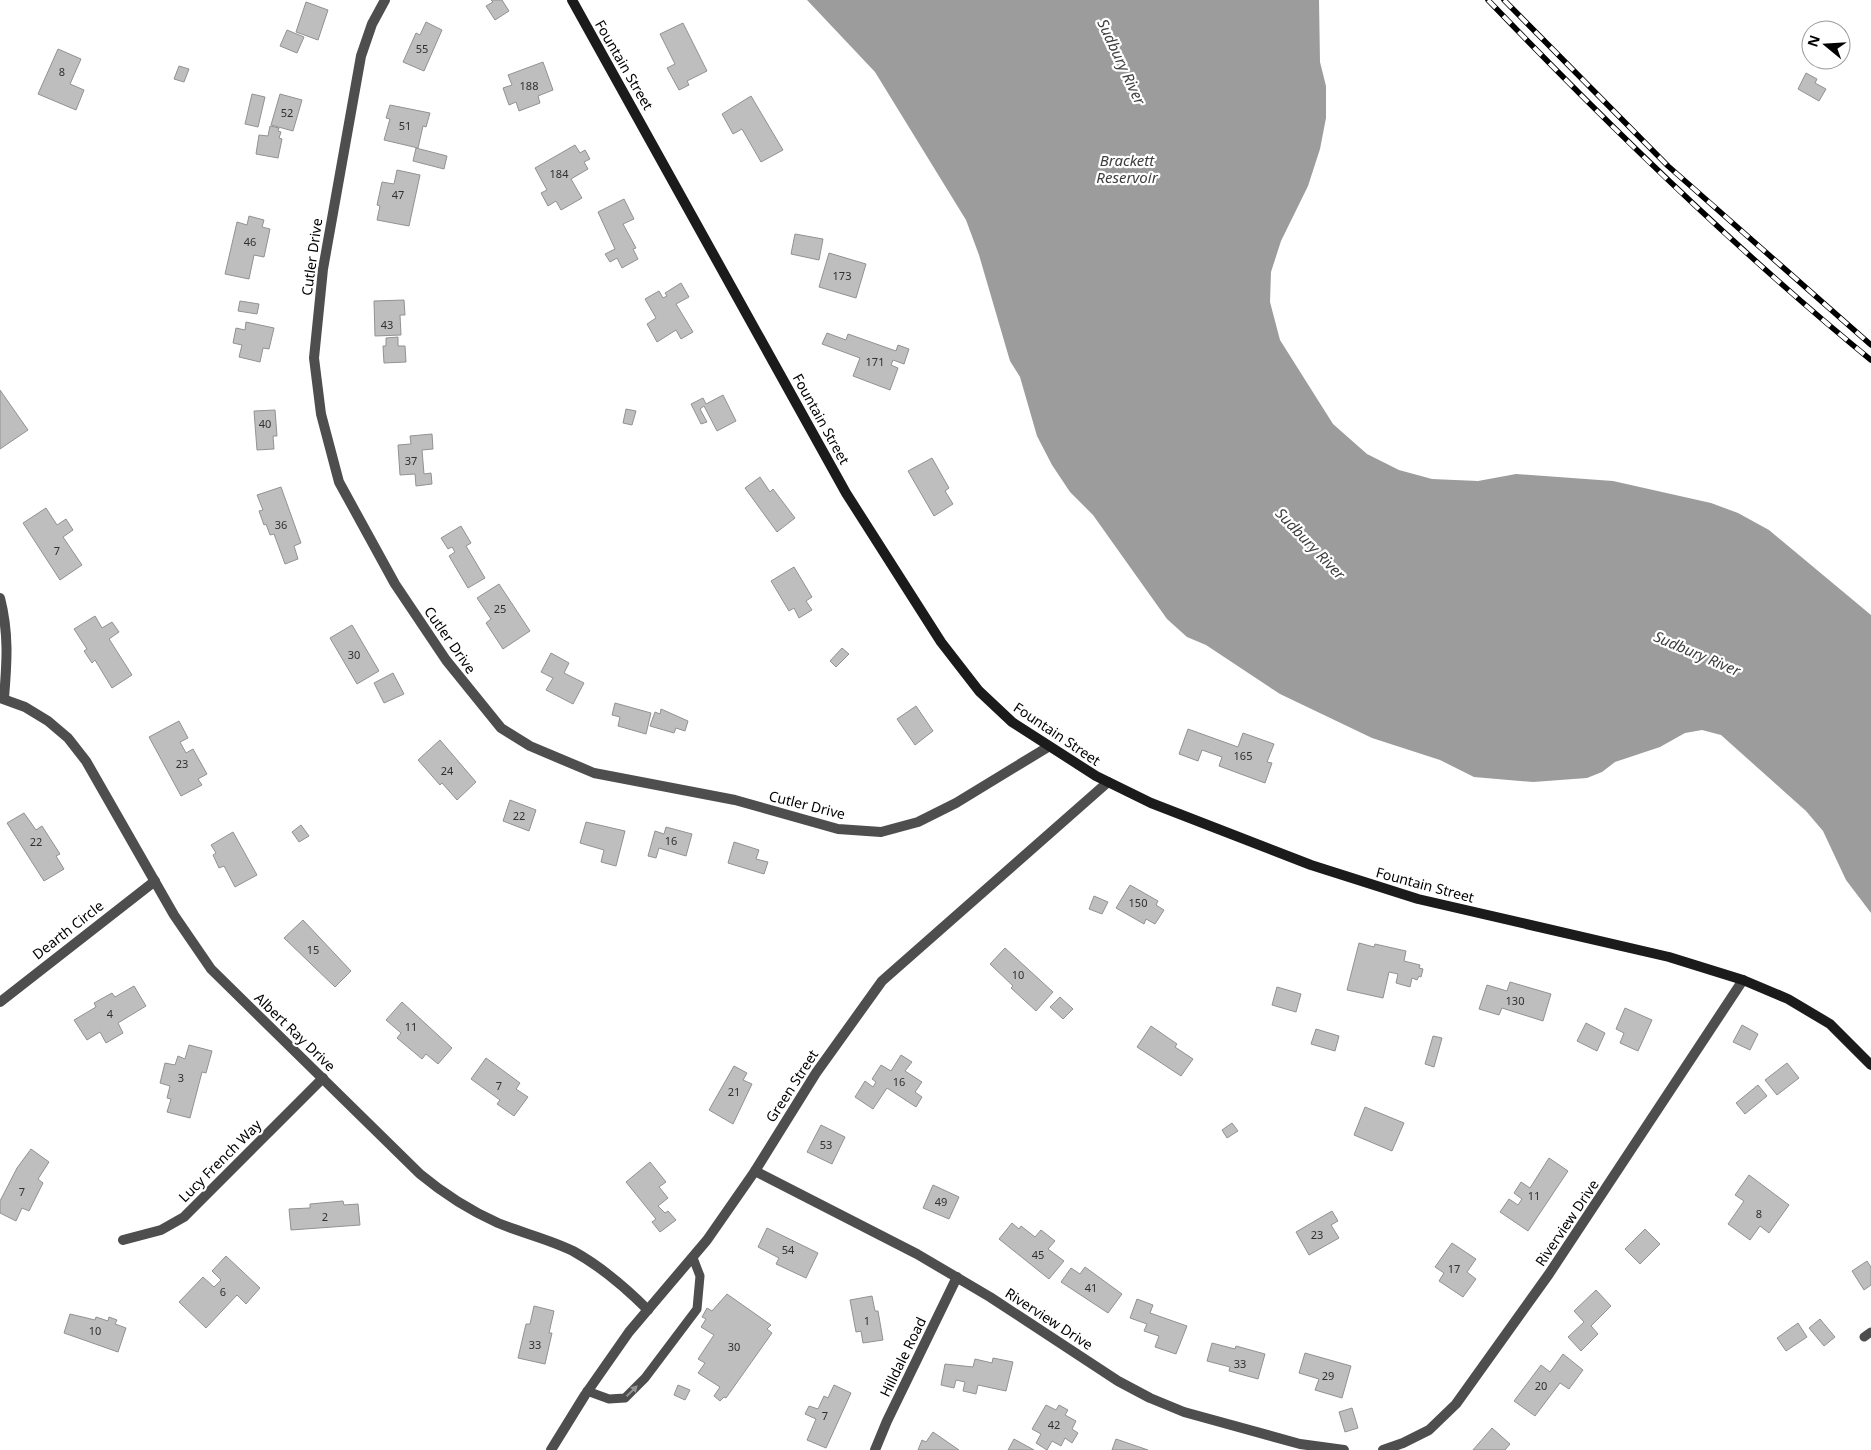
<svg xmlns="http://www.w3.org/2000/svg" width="1871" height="1450" font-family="'Noto Sans',sans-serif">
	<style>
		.water { fill: #9c9c9c }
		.building { fill: #bebebe; stroke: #929292 }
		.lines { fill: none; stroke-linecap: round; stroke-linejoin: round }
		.lane { stroke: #4e4e4e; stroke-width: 9 }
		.street { stroke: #4e4e4e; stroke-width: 10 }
		.secondary { stroke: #1b1b1b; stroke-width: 10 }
		.rail-casing { stroke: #000; stroke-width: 5.5 }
		.rail { stroke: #fff; stroke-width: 4; stroke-dasharray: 11; stroke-linecap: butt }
		.oneway { fill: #959595 }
		.labels { text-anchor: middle; stroke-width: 4.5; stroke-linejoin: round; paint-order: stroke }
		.number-label { font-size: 11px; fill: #303030 }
		.street-label { font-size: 14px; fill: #000; stroke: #fff }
		.water-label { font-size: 15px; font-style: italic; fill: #3d3d3d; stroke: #fff }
	</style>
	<rect width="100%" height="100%" fill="#fff"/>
	<!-- water -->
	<polygon class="water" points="807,0 1319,0 1320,62 1326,86 1326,118 1320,149 1308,186 1281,241 1271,272 1270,302 1280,340 1333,424 1367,454 1399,470 1432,479 1478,481 1516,474 1613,481 1711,503 1738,513 1769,530 1871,615 1871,913 1846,880 1823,831 1806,811 1721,735 1702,730 1685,733 1660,747 1615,762 1602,772 1587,778 1533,782 1474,777 1440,760 1372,738 1280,694 1206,645 1187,637 1167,619 1093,515 1070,492 1052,465 1037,436 1020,377 1010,361 979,255 966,220 875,72"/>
	<!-- building -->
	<g class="building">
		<polygon points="491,0 502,0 509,11 495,20 486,6 493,2"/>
		<polygon points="306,2 328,10 318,40 296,32"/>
		<polygon points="426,22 442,30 424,71 403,62 416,33 420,35"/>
		<polygon points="683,23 707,71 687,81 689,85 679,90 667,68 675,64 660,34"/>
		<polygon points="287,30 304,37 297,53 280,46"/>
		<polygon points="58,49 81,59 70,84 84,90 76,110 38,94"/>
		<polygon points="543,62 553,90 538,96 540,103 519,111 516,102 509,105 503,88 512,85 508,75"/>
		<polygon points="179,66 189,69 184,82 174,79"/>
		<polygon points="1806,73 1817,79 1815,83 1826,89 1819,101 1798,89"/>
		<polygon points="252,94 265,97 258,127 245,124"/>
		<polygon points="280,94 302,100 293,131 271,125"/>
		<polygon points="751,96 783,150 761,162 742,129 733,134 722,114"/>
		<polygon points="390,105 430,113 426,127 423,126 418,148 384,140 390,119 386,118"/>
		<polygon points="270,126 279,128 278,131 281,132 279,138 282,139 278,158 256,154 259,135 268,136"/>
		<polygon points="575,145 580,153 585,150 590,159 584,162 588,169 571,179 582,198 561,210 556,201 548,206 541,193 547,190 535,168"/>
		<polygon points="416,148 447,156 444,169 413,161"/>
		<polygon points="397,170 420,175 409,226 377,220 380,206 377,205 382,182 394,184"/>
		<polygon points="624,199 634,219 623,224 636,248 633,249 638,259 622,268 617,258 610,262 605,254 615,249 598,212"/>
		<polygon points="249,216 264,220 262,227 270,229 264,257 254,255 249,279 225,274 237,222 247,225"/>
		<polygon points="795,234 823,239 819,260 791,254"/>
		<polygon points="829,253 866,264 856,298 819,287"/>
		<polygon points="681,283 689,297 676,304 693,332 681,339 676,330 657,342 647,324 656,318 645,299 659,291 663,298 667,296 665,293"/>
		<polygon points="404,300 405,315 400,315 401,335 375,336 374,301"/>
		<polygon points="240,301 259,304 257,314 238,311"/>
		<polygon points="246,322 274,328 269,349 263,348 260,362 239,357 242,345 233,343 236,328 245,330"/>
		<polygon points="827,333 846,340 848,334 896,351 898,345 909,349 904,364 893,360 891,365 898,368 890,390 853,376 860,358 822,344"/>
		<polygon points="398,337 398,346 405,346 406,362 384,363 383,346 386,346 386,338"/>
		<polygon points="0,390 28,430 0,449"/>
		<polygon points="723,395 736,421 717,431 704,406 700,409 707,422 701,424 691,404 703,398 706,404"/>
		<polygon points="626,409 636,411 632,425 623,423"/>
		<polygon points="275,410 277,436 273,436 274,449 257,450 254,411"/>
		<polygon points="432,434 433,449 422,450 424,474 431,473 432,484 416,486 415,474 400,475 398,445 411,444 410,436"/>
		<polygon points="932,458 949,488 945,491 953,504 934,516 908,471"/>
		<polygon points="760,477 770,492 773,489 795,518 777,532 745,488"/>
		<polygon points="281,487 301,543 294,546 298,559 285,564 274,534 270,535 266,524 264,525 259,511 263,510 257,495"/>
		<polygon points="46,508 57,525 66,519 73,530 63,537 82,565 60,580 23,523"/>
		<polygon points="461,526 471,543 466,546 485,578 468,588 449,556 455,552 452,547 448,549 441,538"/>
		<polygon points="794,567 812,597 806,601 812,610 799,618 794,608 789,611 771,581"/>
		<polygon points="499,584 530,631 503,649 486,623 491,619 477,598"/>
		<polygon points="95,616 102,628 112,622 119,632 109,639 132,675 112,688 95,660 92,663 84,651 87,649 74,629"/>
		<polygon points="352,625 379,671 357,684 330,638"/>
		<polygon points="842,648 849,654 836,667 830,661"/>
		<polygon points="551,653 569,663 564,673 584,683 573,704 546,690 553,678 541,672"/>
		<polygon points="393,673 404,694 384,703 374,683"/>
		<polygon points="615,703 651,713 646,734 618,726 620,717 612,715"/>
		<polygon points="916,706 933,731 915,745 897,719"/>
		<polygon points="661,709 688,721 685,731 676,728 674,733 650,726 655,712 660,714"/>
		<polygon points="179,721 188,738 180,742 186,753 193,749 207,774 198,779 202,785 181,796 149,737"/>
		<polygon points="1188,729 1238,747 1243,733 1274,744 1267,762 1272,763 1265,783 1219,766 1222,757 1202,750 1198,761 1179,754"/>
		<polygon points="440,740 476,782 457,800 442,783 440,785 418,760"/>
		<polygon points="510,800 536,810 529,831 503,821"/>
		<polygon points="24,813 36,830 42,826 60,854 56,856 64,869 44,881 7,823"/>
		<polygon points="586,822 625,831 616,866 601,862 604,850 580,843"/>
		<polygon points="301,825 309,836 299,842 292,832"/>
		<polygon points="666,827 692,834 686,856 659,848 656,858 648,856 655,831 664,834"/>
		<polygon points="233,832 257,875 235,887 224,866 219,868 213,855 216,853 211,845"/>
		<polygon points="734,842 759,850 756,859 768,862 764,874 728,863"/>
		<polygon points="1130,885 1158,901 1156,905 1164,910 1155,924 1146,919 1144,924 1116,908"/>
		<polygon points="1094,896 1108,902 1102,914 1089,909"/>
		<polygon points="303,920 351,971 335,987 284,938"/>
		<polygon points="1359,943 1374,947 1375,944 1406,951 1404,961 1420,965 1419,968 1423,969 1421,977 1419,976 1417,980 1412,978 1410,987 1396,983 1398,974 1389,972 1383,998 1347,990"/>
		<polygon points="1005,948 1053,992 1036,1011 1011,988 1013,986 990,964"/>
		<polygon points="1510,982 1551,994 1543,1021 1502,1008 1499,1015 1479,1009 1487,985 1507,991"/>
		<polygon points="134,986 146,1006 118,1023 123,1033 106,1043 100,1032 87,1040 74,1020 96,1007 94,1003 112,993 115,997"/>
		<polygon points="1277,987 1301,994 1296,1012 1272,1005"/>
		<polygon points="1060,997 1073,1009 1063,1019 1050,1007"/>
		<polygon points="402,1002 452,1048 438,1064 426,1054 422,1059 397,1038 401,1033 386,1020"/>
		<polygon points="1625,1008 1652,1020 1638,1051 1620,1043 1624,1033 1616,1029"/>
		<polygon points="1586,1023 1605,1033 1597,1051 1577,1041"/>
		<polygon points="1742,1025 1758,1034 1750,1050 1733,1042"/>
		<polygon points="1151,1026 1177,1044 1175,1047 1193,1059 1181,1076 1137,1047"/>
		<polygon points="1316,1029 1339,1036 1335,1051 1311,1044"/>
		<polygon points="1433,1036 1442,1038 1434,1067 1425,1064"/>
		<polygon points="189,1045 212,1051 206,1073 202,1072 190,1118 167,1112 171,1099 167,1098 170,1086 160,1083 165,1063 175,1065 178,1056 185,1059"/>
		<polygon points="901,1055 912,1062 905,1071 922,1082 915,1092 922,1097 916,1107 887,1088 873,1109 855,1097 865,1081 873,1087 876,1082 872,1079 881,1065 891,1071"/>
		<polygon points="486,1058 520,1083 516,1089 528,1097 514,1116 497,1104 500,1100 471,1079"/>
		<polygon points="1787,1063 1799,1078 1777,1095 1765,1080"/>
		<polygon points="734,1066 747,1073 743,1080 752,1084 733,1124 709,1110"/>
		<polygon points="1758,1085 1767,1096 1745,1114 1736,1103"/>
		<polygon points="1365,1107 1404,1123 1392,1151 1354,1135"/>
		<polygon points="1232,1123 1238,1131 1227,1138 1222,1130"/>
		<polygon points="821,1125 845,1137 832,1164 807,1152"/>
		<polygon points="31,1149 49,1162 38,1179 43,1183 29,1211 22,1208 16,1221 0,1213 0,1201 17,1168"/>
		<polygon points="1549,1158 1568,1171 1528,1231 1500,1212 1509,1199 1518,1205 1522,1199 1514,1193 1521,1182 1530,1188"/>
		<polygon points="650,1162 666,1182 659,1187 668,1198 658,1206 665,1213 668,1211 676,1220 660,1232 652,1222 656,1219 626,1182"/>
		<polygon points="1749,1175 1789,1205 1769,1233 1760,1226 1750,1240 1728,1224 1744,1201 1735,1195"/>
		<polygon points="933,1185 959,1197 949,1219 923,1208"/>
		<polygon points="343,1201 344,1205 358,1204 360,1225 291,1230 289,1209 310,1208 310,1204"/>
		<polygon points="1332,1211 1338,1221 1331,1225 1339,1238 1309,1255 1296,1232"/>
		<polygon points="1012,1223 1019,1229 1021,1226 1035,1237 1041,1230 1055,1241 1048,1249 1064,1261 1049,1279 999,1239"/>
		<polygon points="767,1228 818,1253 806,1278 776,1264 779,1258 758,1247"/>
		<polygon points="1645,1229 1660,1244 1640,1264 1625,1249"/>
		<polygon points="1452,1243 1476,1259 1467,1272 1476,1279 1463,1297 1439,1281 1444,1273 1435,1267"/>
		<polygon points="226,1256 260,1288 246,1304 237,1295 206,1328 179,1302 203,1277 214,1287 221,1280 212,1271"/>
		<polygon points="1867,1261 1871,1267 1871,1285 1864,1290 1852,1271"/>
		<polygon points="1085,1267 1122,1294 1108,1313 1061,1282 1071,1268 1080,1274"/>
		<polygon points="1596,1290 1611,1306 1591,1326 1598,1334 1581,1351 1568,1337 1584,1322 1574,1311"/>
		<polygon points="727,1294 771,1325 767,1329 772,1333 726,1398 724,1397 720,1401 714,1396 720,1387 698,1373 705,1363 698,1359 714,1335 701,1327 706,1319 702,1317 707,1308 712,1311"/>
		<polygon points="872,1296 875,1311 878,1311 883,1340 863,1343 861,1331 856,1332 850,1300"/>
		<polygon points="1137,1299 1153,1305 1150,1313 1187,1326 1176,1354 1155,1347 1159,1336 1144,1331 1147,1324 1130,1318"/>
		<polygon points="534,1306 554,1311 549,1333 552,1333 545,1364 518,1358 526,1324 530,1324"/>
		<polygon points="70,1314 95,1320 96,1317 108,1321 109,1317 117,1320 115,1324 126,1328 118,1352 64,1333"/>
		<polygon points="1820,1319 1835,1337 1824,1346 1809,1328"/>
		<polygon points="1798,1323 1807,1337 1786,1351 1777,1338"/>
		<polygon points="1212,1343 1235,1349 1236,1346 1265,1354 1258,1379 1229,1371 1230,1367 1207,1361"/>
		<polygon points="1305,1353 1351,1366 1342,1398 1315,1390 1319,1379 1299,1373"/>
		<polygon points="1563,1354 1583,1370 1569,1389 1560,1383 1535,1416 1514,1401 1541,1365 1550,1372"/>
		<polygon points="993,1358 1013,1362 1006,1391 978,1385 976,1394 963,1391 965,1382 956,1380 954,1388 941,1385 945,1364 973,1367 975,1359 992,1363"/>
		<polygon points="678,1385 690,1390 685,1400 674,1395"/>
		<polygon points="834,1385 851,1393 826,1448 807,1440 816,1419 805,1414 809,1406 818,1409 824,1396 828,1398"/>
		<polygon points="1046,1405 1056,1410 1059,1405 1068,1410 1065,1415 1076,1421 1072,1429 1078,1433 1072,1443 1065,1438 1061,1446 1052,1441 1047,1450 1036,1443 1041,1434 1032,1429"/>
		<polygon points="1352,1408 1358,1428 1345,1432 1339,1412"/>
		<polygon points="1492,1428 1510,1444 1505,1450 1473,1450"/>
		<polygon points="933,1432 959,1450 918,1450 922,1440 926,1442"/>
		<polygon points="1014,1439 1034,1450 1008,1450"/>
		<polygon points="1116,1439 1148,1450 1112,1450"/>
	</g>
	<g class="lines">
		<!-- lane -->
		<g class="lane">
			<polyline points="1864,1337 1871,1332"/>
			<polyline points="587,1391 609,1399 625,1398 645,1378 697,1309 700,1276 693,1258"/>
		</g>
		<!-- street -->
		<g class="street">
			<polyline points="385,0 372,24 361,56 323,269 314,358 321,414 339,482 395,584 446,660 501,728 530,746 594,773 735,800 838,829 881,832 918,822 956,803 1048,747"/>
			<path d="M0 598C9 633 7 662 4 698"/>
			<path d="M0 698 25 707 48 721 68 738 86 761 174 915 211 969 420 1174C444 1194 469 1210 498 1223 522 1233 549 1239 573 1251 602 1267 625 1287 648 1310"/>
			<polyline points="0,1002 155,881"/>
			<polyline points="755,1171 917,1254 990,1297 1118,1381 1150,1398 1184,1412 1300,1444 1344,1450"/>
			<polyline points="123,1240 161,1230 184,1217 323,1078"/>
			<polyline points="551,1450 585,1395 629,1332 707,1240 755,1171 816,1073 882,981 1108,782"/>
			<polyline points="875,1450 887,1421 957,1277"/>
			<polyline points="1383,1450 1403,1443 1429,1430 1456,1404 1549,1274 1743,980"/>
		</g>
		<!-- secondary -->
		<polyline class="secondary" points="572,0 846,493 941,642 979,691 1012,722 1096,776 1151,803 1311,865 1418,899 1669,957 1743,980 1788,999 1830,1024 1871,1065"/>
		<defs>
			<g id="rail">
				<path d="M1488 0C1609 126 1735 249 1871 360"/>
				<polyline points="1504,0 1668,166 1871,345"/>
			</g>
		</defs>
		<!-- rail casing -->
		<use href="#rail" class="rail-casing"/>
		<!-- rail -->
		<use href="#rail" class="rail"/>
	</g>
	<!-- one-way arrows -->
	<defs><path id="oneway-solid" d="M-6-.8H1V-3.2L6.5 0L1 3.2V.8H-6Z" transform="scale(1.25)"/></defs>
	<use class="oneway" href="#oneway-solid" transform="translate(632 1391) rotate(-44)"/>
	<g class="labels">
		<!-- number labels -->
		<g class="number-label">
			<text x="422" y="53">55</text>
			<text x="62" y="76">8</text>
			<text x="529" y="90">188</text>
			<text x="287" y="117">52</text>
			<text x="405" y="130">51</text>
			<text x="559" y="178">184</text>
			<text x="398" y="199">47</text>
			<text x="250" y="246">46</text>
			<text x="842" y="280">173</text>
			<text x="387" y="329">43</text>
			<text x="875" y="366">171</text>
			<text x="265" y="428">40</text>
			<text x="411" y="465">37</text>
			<text x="281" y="529">36</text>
			<text x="57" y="555">7</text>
			<text x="500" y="613">25</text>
			<text x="354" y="659">30</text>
			<text x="1243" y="760">165</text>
			<text x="182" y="768">23</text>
			<text x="447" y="775">24</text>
			<text x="519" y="820">22</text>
			<text x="671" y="845">16</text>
			<text x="36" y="846">22</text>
			<text x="1138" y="907">150</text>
			<text x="313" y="954">15</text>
			<text x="1018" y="979">10</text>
			<text x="1515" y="1005">130</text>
			<text x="110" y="1018">4</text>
			<text x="411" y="1031">11</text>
			<text x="181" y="1082">3</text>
			<text x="899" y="1086">16</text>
			<text x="499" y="1090">7</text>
			<text x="734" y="1096">21</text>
			<text x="826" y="1149">53</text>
			<text x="22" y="1196">7</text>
			<text x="1534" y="1200">11</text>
			<text x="941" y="1206">49</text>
			<text x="1759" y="1218">8</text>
			<text x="325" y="1221">2</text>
			<text x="1317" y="1239">23</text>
			<text x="788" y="1254">54</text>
			<text x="1038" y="1259">45</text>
			<text x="1454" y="1273">17</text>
			<text x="1091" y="1292">41</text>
			<text x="223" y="1296">6</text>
			<text x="867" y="1325">1</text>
			<text x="95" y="1335">10</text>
			<text x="535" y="1349">33</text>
			<text x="734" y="1351">30</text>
			<text x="1240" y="1368">33</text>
			<text x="1328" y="1380">29</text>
			<text x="1541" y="1390">20</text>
			<text x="825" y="1420">7</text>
			<text x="1054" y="1429">42</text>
		</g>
		<!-- street labels -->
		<g class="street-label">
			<text transform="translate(624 65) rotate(60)" y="5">Fountain Street</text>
			<text transform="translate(312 257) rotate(-82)" y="5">Cutler Drive</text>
			<text transform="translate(821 419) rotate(61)" y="5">Fountain Street</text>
			<text transform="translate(450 640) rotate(55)" y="5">Cutler Drive</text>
			<text transform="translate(1057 734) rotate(34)" y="5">Fountain Street</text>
			<text transform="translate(807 805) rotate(14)" y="5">Cutler Drive</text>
			<text transform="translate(1425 885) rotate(15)" y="5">Fountain Street</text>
			<text transform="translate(68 930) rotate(-38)" y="5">Dearth Circle</text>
			<text transform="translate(295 1032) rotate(44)" y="5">Albert Ray Drive</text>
			<text transform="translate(792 1086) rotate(-57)" y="5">Green Street</text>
			<text transform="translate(220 1161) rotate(-45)" y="5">Lucy French Way</text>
			<text transform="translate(1567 1223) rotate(-56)" y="5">Riverview Drive</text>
			<text transform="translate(1049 1319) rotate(33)" y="5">Riverview Drive</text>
			<text transform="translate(903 1357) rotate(-64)" y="5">Hilldale Road</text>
		</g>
		<!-- water labels -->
		<g class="water-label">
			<text transform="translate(1121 62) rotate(65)" y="5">Sudbury River</text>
			<text x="1127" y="166">Brackett<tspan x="1127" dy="17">Reservoir</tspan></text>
			<text transform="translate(1310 544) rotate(46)" y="5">Sudbury River</text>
			<text transform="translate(1697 654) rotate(23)" y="5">Sudbury River</text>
		</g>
	</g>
	<!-- north arrow -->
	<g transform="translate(1826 45) rotate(288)"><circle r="24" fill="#ffffff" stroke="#999999"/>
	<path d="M0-4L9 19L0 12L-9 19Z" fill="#000000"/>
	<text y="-8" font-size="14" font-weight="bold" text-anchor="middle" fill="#000000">N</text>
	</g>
</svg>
